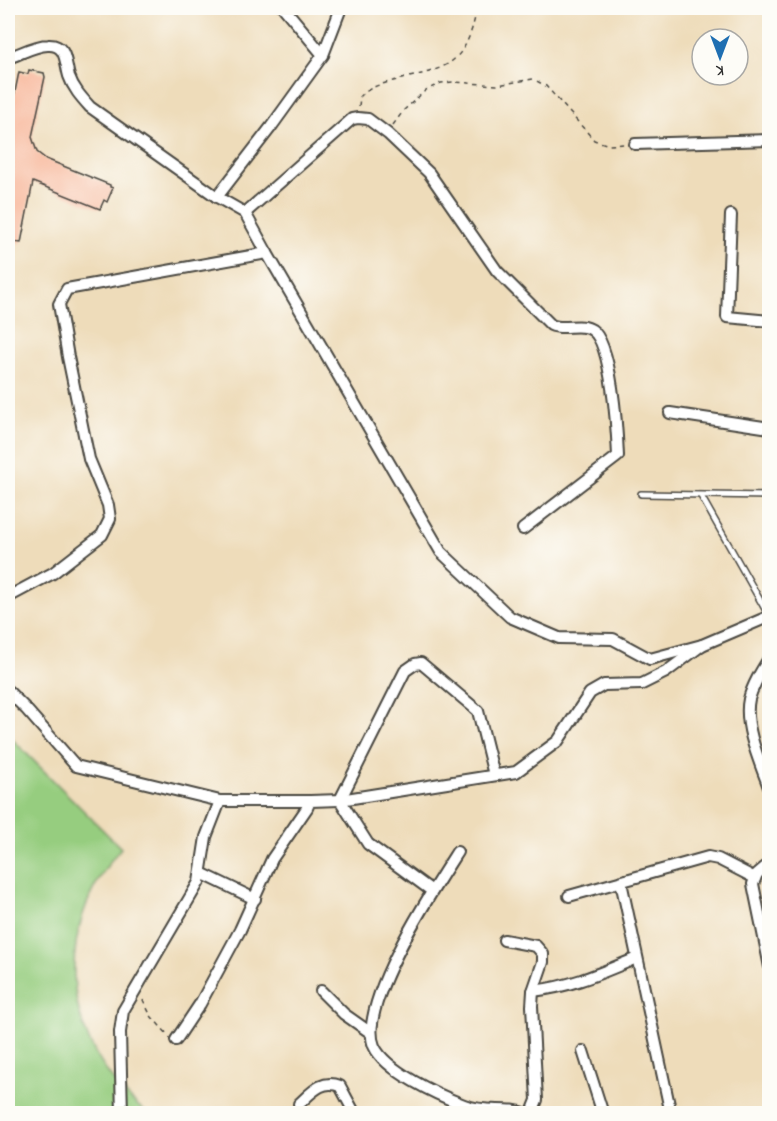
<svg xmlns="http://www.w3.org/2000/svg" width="777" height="1121" font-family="'Indie Flower',sans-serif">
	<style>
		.green { fill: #96cd7f; stroke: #607c55; stroke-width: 1.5 }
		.building { fill: #f7b092 }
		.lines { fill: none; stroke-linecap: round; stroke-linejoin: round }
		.service-casing { stroke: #484640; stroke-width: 8 }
		.minor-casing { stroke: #484640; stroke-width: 14 }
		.path { stroke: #484640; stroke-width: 1.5; stroke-dasharray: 4.5 4.5; stroke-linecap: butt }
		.service { stroke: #fff; stroke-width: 5 }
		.minor { stroke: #fff; stroke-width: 10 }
	</style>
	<rect width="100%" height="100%" fill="#fdfcf7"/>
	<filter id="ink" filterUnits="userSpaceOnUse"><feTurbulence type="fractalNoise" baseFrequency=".0167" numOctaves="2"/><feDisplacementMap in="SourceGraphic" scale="12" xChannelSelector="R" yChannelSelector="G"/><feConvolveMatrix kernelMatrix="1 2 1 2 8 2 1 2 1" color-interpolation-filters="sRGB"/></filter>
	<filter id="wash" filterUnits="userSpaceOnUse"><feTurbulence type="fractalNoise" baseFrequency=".008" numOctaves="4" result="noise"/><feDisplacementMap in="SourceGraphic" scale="24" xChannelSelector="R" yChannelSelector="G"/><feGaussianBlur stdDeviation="1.35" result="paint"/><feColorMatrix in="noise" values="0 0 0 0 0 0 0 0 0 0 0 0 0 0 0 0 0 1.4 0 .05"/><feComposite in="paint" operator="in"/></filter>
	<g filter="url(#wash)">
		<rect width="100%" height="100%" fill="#eedcba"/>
		<!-- green -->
		<path class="green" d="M8 735 121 848C50 931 60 1045 147 1113H8Z"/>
		<g id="blocks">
			<!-- building -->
			<polygon class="building" points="29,70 44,73 45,77 32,137 37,152 46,159 110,185 110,187 113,188 107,202 104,200 100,209 33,182 21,243 8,241 8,179 9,179 8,167 8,126 19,72 28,74"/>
		</g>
	</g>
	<g filter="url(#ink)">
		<use href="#blocks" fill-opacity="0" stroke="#484640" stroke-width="1.5"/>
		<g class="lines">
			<defs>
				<g id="service">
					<polyline points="641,494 770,496"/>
					<polyline points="701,496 769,616"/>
				</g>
				<g id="minor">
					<polyline points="284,8 323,55"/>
					<path d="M8 58C20 54 35 45 48 45 67 44 65 63 69 76 73 88 81 97 90 107L217 197 245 213 267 253"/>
					<polyline points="635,144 770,140"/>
					<polyline points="217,197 271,127 323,55 341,8"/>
					<path d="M245 213 352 119 358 118 368 119 388 134 429 173 497 271 551 325C563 331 581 322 592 330 612 343 617 431 618 456L523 529"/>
					<polyline points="731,215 727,317 770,321"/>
					<polyline points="670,413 770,428"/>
					<polyline points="8,597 53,573 102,535 110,519 108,505 89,459 68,357 59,304 67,289 267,253 441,552 510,617 559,638 613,639 650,659 702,645"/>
					<path d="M770 657C762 670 753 684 749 699 743 726 761 765 770 790"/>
					<polyline points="8,691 26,709 76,766 220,801 206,837 199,882 123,1011 120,1032 122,1114"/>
					<polyline points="220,801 310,801"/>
					<path d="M457 852C434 888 357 1005 374 1046 385 1071 438 1095 464 1105 486 1114 508 1106 527 1114"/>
					<polyline points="770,863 757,874 753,884 770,967"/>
					<polyline points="201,873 255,899"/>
					<polyline points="621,882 671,1114"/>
					<polyline points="432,891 368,844 340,800 405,671 415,664 421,663 478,711 494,775"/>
					<polyline points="569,896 708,857 718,859 755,878"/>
					<polyline points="504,940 536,946 543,954 543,962 533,991 532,1006 537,1100 533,1110 529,1114"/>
					<polyline points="321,991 344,1014 371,1033"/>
					<path d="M533 991C571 987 603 972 637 958"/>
					<polyline points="176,1040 200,1004 240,930 272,859 307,808 310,801 340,800 516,772 558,741 590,693 604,685 642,684 666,672 702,645 770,616"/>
					<polyline points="583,1051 603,1114"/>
					<path d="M299 1104C312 1092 322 1079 340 1086L355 1114"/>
				</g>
			</defs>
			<!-- service casing -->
			<use href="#service" class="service-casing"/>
			<!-- minor casing -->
			<use href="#minor" class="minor-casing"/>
			<!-- path -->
			<g class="path">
				<path d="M359 106 360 97C368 88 378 85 389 82 444 68 465 70 477 8"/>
				<polyline points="393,125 404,110 426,90 441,83 454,82 497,85 533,79 546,86 594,140 609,145 625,144"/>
				<polyline points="143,1000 151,1016 168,1035"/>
			</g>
			<!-- service -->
			<use href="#service" class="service"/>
			<!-- minor -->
			<use href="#minor" class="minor"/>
		</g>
	</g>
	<!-- margin -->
	<rect width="777" height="1121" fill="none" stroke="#fdfcf7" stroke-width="30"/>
	<!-- north arrow -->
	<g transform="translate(720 57) rotate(180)"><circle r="28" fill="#fdfcf7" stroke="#a9a8a5" stroke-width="1.5"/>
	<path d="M0-4.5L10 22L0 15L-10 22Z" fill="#1f6fb2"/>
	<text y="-9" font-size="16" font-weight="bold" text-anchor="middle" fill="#2b2b2b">K</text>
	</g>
</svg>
